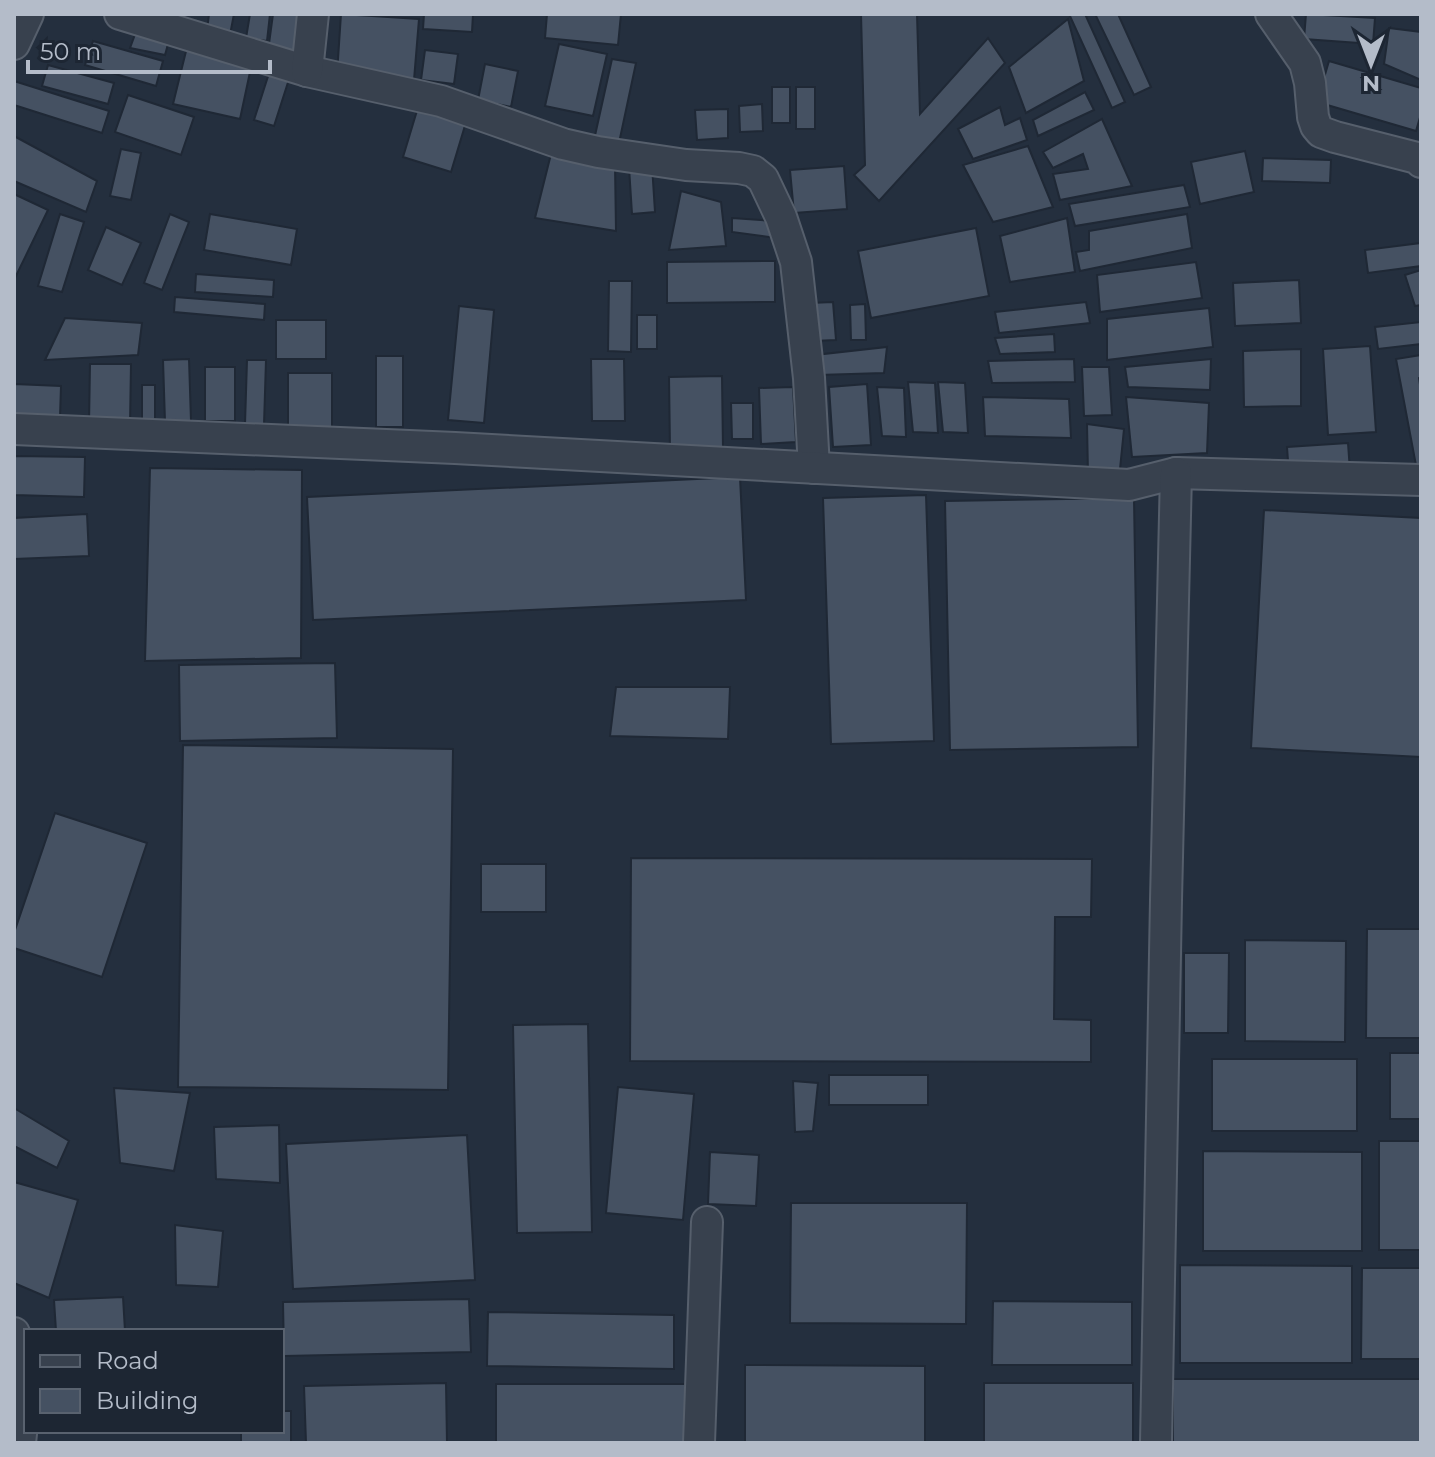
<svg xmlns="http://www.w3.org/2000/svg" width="1435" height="1457" font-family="Montserrat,sans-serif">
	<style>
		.building { fill: #455162; stroke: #1f2835; stroke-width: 2 }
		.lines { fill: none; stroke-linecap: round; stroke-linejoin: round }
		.street-casing { stroke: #565f6c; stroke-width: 34 }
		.street { stroke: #38414e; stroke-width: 30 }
	</style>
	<rect width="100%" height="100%" fill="#242f3e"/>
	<!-- building -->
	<g class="building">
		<polygon points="209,14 234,14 230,35 207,31"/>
		<polygon points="250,14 270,14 267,41 246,38"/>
		<polygon points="273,14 307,14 302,56 268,51"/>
		<polygon points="341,14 419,19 414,80 337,74"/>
		<polygon points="424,14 473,14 472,32 423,29"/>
		<polygon points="547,14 621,14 618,45 545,38"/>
		<polygon points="861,14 917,14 920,114 988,38 1005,63 879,201 854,175 865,165"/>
		<polygon points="1069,14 1085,14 1125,102 1112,108"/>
		<polygon points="1095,14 1118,14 1151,87 1134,95"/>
		<polygon points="1306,14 1375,18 1373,44 1304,39"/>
		<polygon points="1068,19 1084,81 1026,113 1009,67"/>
		<polygon points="1389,28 1421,32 1421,80 1384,64"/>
		<polygon points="137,29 170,37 165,55 130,48"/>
		<polygon points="189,39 253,58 240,119 173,104"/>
		<polygon points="93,41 163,61 156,86 85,65"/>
		<polygon points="559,44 607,54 593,116 545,106"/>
		<polygon points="425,50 458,54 454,84 421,80"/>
		<polygon points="612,59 636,63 619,143 594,140"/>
		<polygon points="1329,61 1421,88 1421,114 1416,131 1317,102"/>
		<polygon points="485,64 518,71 511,107 478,100"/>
		<polygon points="48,65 114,83 108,104 42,86"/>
		<polygon points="271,67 291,73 274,126 254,120"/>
		<polygon points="14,81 109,111 102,133 14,105"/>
		<rect x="772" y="87" width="18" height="36"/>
		<rect x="796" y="87" width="19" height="42"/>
		<polygon points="1085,92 1094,110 1038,136 1033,120"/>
		<polygon points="128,95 194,117 181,155 115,132"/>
		<polygon points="419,104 467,119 451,172 403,157"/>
		<polygon points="762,104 763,131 740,132 739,106"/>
		<polygon points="1000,107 1005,125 1020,118 1027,140 973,159 958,129"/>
		<polygon points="728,109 728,138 697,140 695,110"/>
		<polygon points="1102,119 1132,186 1060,200 1053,174 1088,169 1083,154 1053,168 1043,152"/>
		<polygon points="14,136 97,181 86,212 14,181"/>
		<polygon points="1028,146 1053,207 993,222 963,165"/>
		<polygon points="121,149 141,153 131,200 110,196"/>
		<polygon points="552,150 615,164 616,231 535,218"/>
		<polygon points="1245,151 1254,192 1200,204 1191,162"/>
		<polygon points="1263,158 1331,160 1330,183 1262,181"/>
		<polygon points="652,165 655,212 632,214 629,167"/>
		<polygon points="844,166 847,209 794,213 790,170"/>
		<polygon points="1184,185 1190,207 1075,226 1069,204"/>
		<polygon points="681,191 721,202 726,246 669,250"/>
		<polygon points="14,194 48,210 14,280"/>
		<polygon points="60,214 84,222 62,292 38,286"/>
		<polygon points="170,214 189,222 162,290 144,283"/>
		<polygon points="210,214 297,229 291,265 204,250"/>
		<polygon points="1187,214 1192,248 1080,271 1076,252 1089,250 1089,231"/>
		<polygon points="732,218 773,221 776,238 732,232"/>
		<polygon points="1067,218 1075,272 1010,282 1000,236"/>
		<polygon points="106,227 141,243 122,285 88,270"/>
		<polygon points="976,228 989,296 871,318 858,251"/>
		<polygon points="1421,243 1421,266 1368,273 1365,250"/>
		<polygon points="775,261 775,302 667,303 667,262"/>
		<polygon points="1196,262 1202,298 1100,312 1097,275"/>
		<polygon points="1421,270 1421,305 1415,306 1405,275"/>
		<polygon points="196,274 274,280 273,297 195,292"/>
		<polygon points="1299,280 1301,323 1235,326 1233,283"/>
		<polygon points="609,281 632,281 631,352 608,351"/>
		<polygon points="175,297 265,304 264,320 174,312"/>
		<polygon points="833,302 836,340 813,341 810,303"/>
		<polygon points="1086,302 1090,323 999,333 995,312"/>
		<polygon points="865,304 866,340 851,340 850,305"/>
		<polygon points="459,306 494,310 484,423 448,420"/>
		<polygon points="1209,308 1213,347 1107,360 1107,319"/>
		<rect x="637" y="315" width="20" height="34"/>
		<polygon points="65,318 142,323 138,355 45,360"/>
		<rect x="276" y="320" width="50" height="39"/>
		<polygon points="1421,322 1421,344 1378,349 1375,327"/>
		<polygon points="1054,334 1055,352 1000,354 995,338"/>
		<polygon points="1370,346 1376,432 1328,435 1323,349"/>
		<polygon points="887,347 884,373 818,375 815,355"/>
		<polygon points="1301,349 1301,406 1244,407 1243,351"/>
		<polygon points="1421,355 1421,377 1419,378 1421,391 1421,476 1418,476 1396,359"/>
		<rect x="376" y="356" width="27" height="71"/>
		<polygon points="189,359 191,421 165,422 163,360"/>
		<polygon points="591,359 624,359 625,421 592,421"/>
		<polygon points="1074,359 1075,382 992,383 988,361"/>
		<polygon points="1211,359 1210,390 1128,387 1125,367"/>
		<polygon points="247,360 266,360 264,425 245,424"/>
		<polygon points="90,364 131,364 130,425 89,424"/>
		<rect x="205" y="367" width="30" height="54"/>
		<polygon points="1082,367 1109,367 1112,415 1084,416"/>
		<rect x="288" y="373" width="44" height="61"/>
		<polygon points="722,376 723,449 670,450 669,377"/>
		<polygon points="908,382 935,383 938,433 913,432"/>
		<polygon points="938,382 965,383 968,433 943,432"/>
		<polygon points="14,384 61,386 60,417 14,415"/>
		<polygon points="867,384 871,445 833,447 829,387"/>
		<rect x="142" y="385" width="13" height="37"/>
		<polygon points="793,387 796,442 761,444 759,388"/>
		<polygon points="877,387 904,388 906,437 882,436"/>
		<polygon points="983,397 1069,399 1071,438 985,436"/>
		<polygon points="1126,397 1209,403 1207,453 1132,457"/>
		<polygon points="731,403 753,403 753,439 732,439"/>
		<polygon points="1087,424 1124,429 1120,469 1088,475"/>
		<polygon points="1348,443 1351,485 1290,489 1287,447"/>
		<polygon points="14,456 85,457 84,497 14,495"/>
		<polygon points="150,468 302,470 301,658 145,661"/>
		<polygon points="740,477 746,600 313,620 307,497"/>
		<polygon points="926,495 934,741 831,744 823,498"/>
		<polygon points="1134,498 1138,747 950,750 945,501"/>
		<polygon points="1264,510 1421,518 1421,757 1251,748"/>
		<polygon points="87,514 89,556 14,559 14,518"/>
		<polygon points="335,663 337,738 180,741 179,665"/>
		<polygon points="616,687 730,687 728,739 610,736"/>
		<polygon points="183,745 453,749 448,1090 178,1087"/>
		<polygon points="55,813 147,843 102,977 14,948 14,933"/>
		<polygon points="631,858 1092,859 1091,917 1055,917 1054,1019 1091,1020 1091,1062 630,1061"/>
		<rect x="481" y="864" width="65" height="48"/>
		<polygon points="1367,929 1421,929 1421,1038 1366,1038"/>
		<polygon points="1245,940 1346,941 1345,1042 1245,1041"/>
		<polygon points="1184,953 1229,953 1228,1033 1184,1033"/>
		<polygon points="588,1024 592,1232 517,1233 513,1025"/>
		<rect x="1390" y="1053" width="31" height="66"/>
		<rect x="1212" y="1059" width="145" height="72"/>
		<rect x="829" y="1075" width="99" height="30"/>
		<polygon points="793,1081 818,1083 813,1131 795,1132"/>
		<polygon points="618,1087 694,1094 683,1220 606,1213"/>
		<polygon points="114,1088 190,1093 174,1171 120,1163"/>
		<polygon points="14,1108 69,1141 57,1168 14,1146"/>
		<polygon points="279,1125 280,1183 216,1179 214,1127"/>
		<polygon points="467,1135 475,1280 293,1289 286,1144"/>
		<rect x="1379" y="1141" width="42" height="109"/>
		<polygon points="1203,1151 1362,1152 1362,1251 1203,1251"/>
		<polygon points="710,1152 759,1155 756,1206 708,1204"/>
		<polygon points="14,1182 78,1200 49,1298 14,1283"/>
		<polygon points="791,1203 967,1203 966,1324 790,1323"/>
		<polygon points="175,1225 223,1231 218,1287 176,1285"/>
		<polygon points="1180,1265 1352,1266 1352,1363 1180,1363"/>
		<polygon points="1362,1268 1421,1268 1421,1359 1361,1359"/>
		<polygon points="123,1297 125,1331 56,1331 54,1300"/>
		<polygon points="469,1299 471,1352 284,1356 283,1302"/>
		<polygon points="993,1301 1132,1302 1132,1365 992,1365"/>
		<polygon points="488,1312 674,1315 674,1369 487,1366"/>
		<polygon points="745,1365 925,1366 925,1443 745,1443"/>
		<rect x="1173" y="1379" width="248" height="64"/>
		<polygon points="446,1383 447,1443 306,1443 304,1386"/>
		<rect x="984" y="1383" width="149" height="60"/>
		<rect x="496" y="1384" width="189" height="59"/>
		<polygon points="282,1411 291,1411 291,1443 241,1443 241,1431 282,1431"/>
	</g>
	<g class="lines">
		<defs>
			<g id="street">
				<polyline points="120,14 307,71 441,101 563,144 598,152 686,165 739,168 753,171 763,179 781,217 796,262 809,378 814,468"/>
				<polyline points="1271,14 1305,63 1310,83 1313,117 1316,126 1321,132 1335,137 1417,158 1421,162"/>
				<polyline points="14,44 28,14"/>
				<polyline points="307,71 313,14"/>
				<polyline points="14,429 455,448 1129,485 1176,473 1421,480"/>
				<polyline points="14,1333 24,1406 20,1443"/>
				<polyline points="699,1443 707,1222"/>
				<polyline points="1156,1443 1166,900 1176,473"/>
			</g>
		</defs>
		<!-- street casing -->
		<use href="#street" class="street-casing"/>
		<!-- street -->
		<use href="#street" class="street"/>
	</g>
	<!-- border -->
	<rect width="1435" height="1457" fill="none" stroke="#b4bcc9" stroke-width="32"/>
	<!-- legend -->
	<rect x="24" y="1329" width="260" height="104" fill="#1d2633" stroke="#59626f" stroke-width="2"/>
	<rect x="40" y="1355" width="40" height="12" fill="#38414e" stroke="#59626f" stroke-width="2"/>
	<text x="96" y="1369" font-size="24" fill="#b4bcc9">Road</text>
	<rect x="40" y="1389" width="40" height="24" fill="#455162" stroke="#59626f" stroke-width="2"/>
	<text x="96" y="1409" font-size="24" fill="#b4bcc9">Building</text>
	<!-- north arrow -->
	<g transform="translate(1371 64) rotate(180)" stroke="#1d2633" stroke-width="6" paint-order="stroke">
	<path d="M0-6L14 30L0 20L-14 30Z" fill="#b4bcc9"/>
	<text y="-12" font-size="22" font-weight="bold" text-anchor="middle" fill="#b4bcc9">N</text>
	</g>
	<!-- scale -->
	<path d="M28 60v12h242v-12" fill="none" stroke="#b4bcc9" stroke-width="4"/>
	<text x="40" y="60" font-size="24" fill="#b4bcc9" stroke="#1d2633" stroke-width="6" paint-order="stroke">50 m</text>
</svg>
